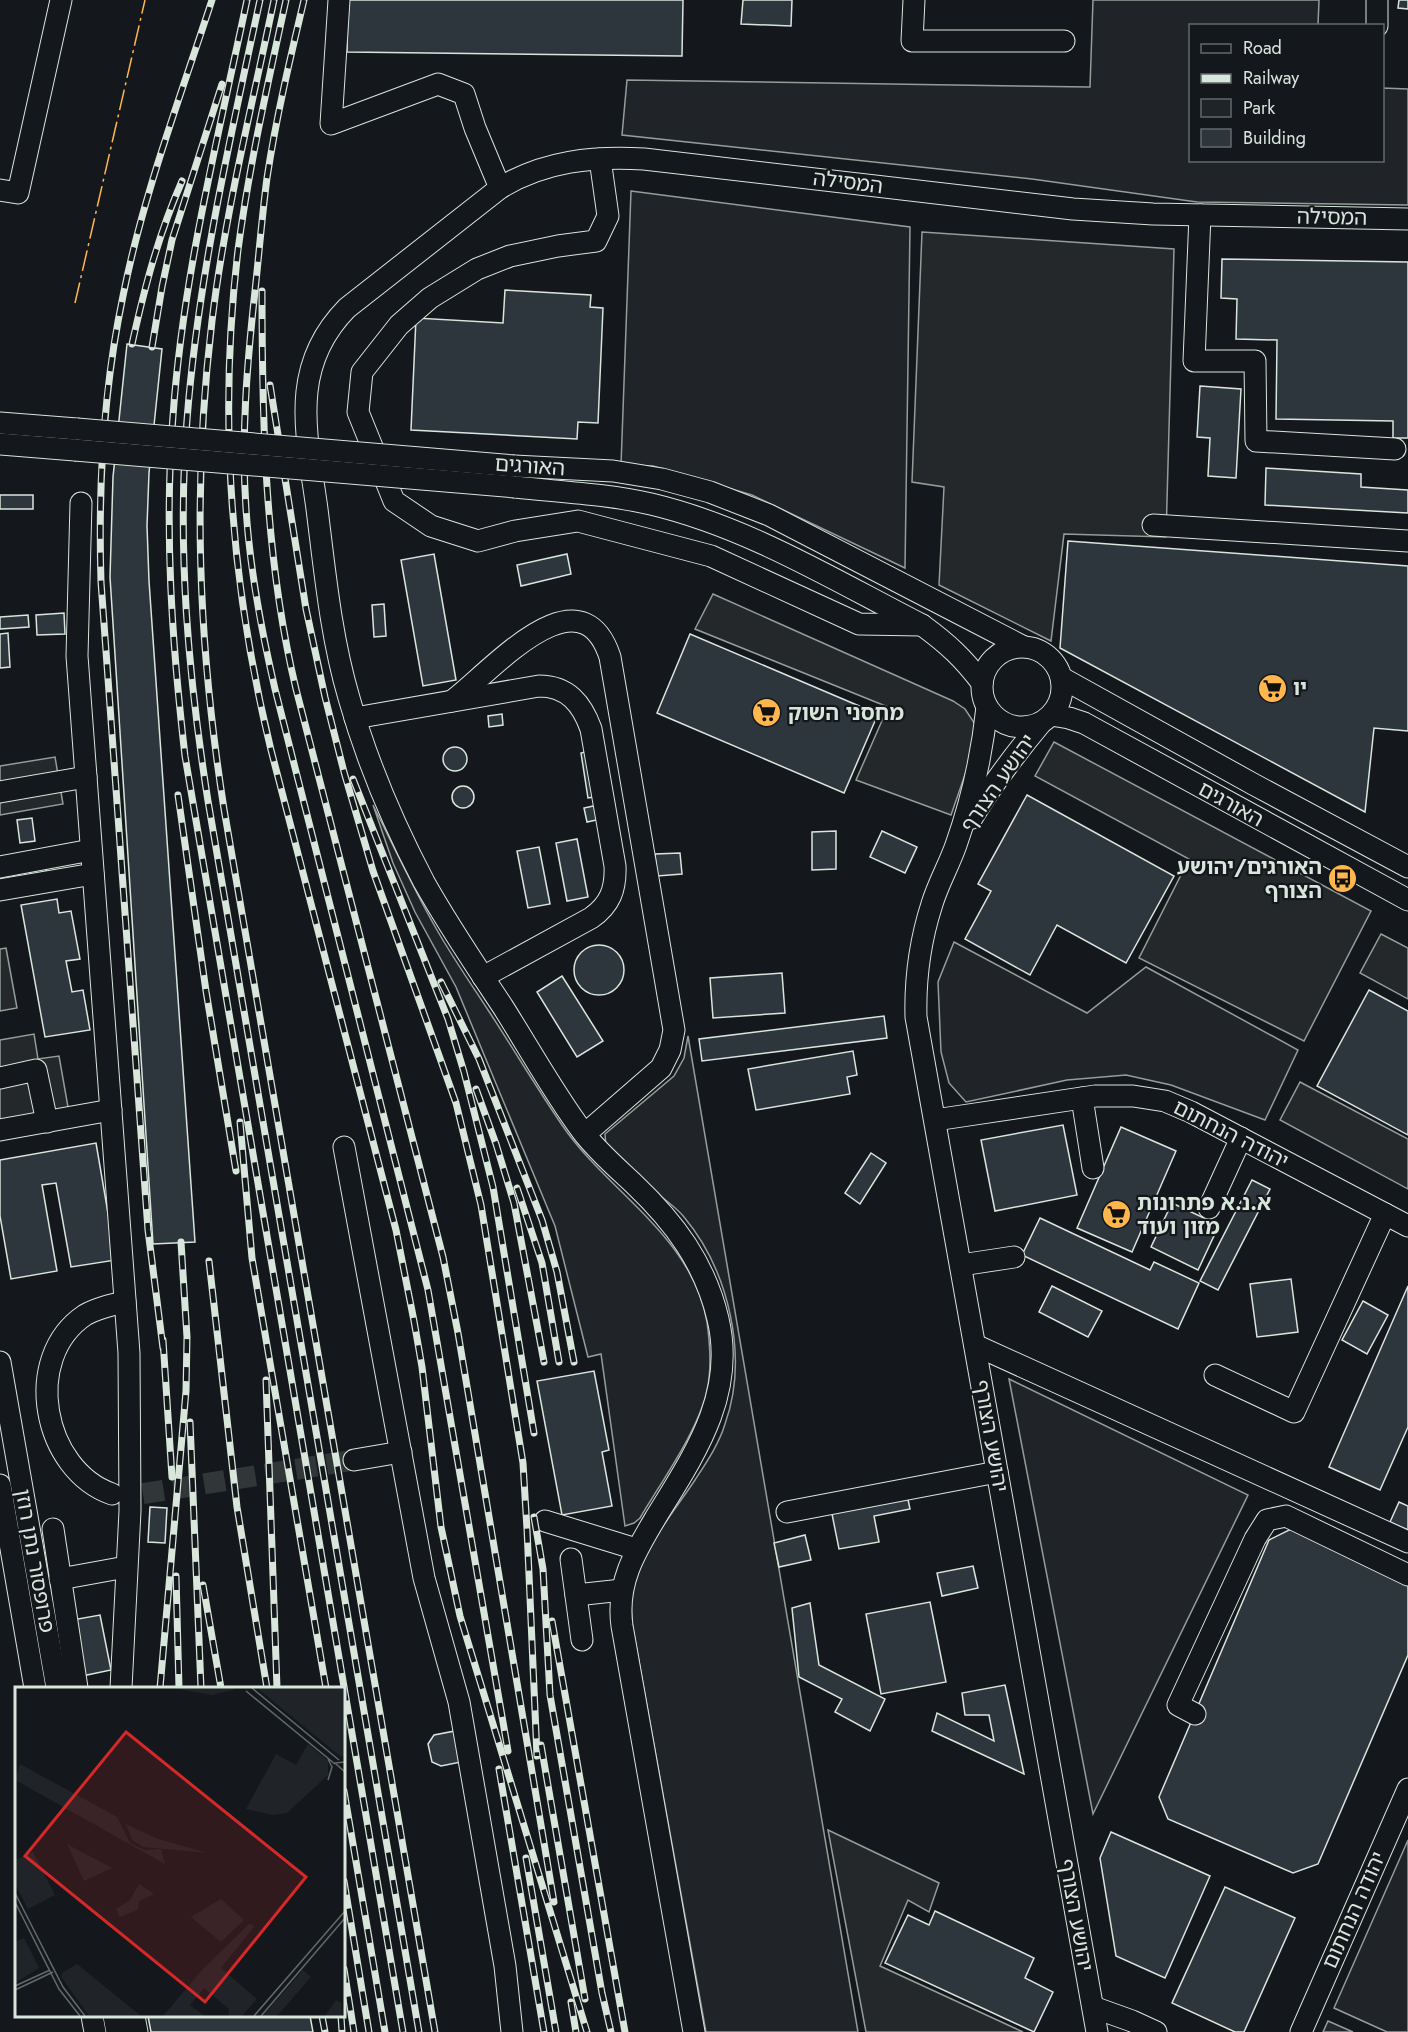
<svg xmlns="http://www.w3.org/2000/svg" width="1408" height="2032" font-family="Jost,'Noto Sans Hebrew',sans-serif">
	<style>
		.green { fill: #202428; stroke: #939e99; stroke-width: 1.5 }
		.parking { fill: #24282b; stroke: #939e99; stroke-width: 1.5 }
		.building { fill: #2c363c; stroke: #d8e6dc; stroke-width: 1.5 }
		.lines { fill: none; stroke-linecap: round; stroke-linejoin: round }
		.minor-tunnel { stroke: #313739; stroke-width: 21; stroke-dasharray: 21 10; stroke-linecap: butt }
		.minor-casing { stroke: #d8e6dc; stroke-width: 23 }
		.minor { stroke: #14181c; stroke-width: 21 }
		.rail-casing { stroke: #d8e6dc; stroke-width: 7 }
		.rail { stroke: #14181c; stroke-width: 4.5; stroke-dasharray: 14; stroke-linecap: butt }
		.minor-bridge-casing { stroke: #d8e6dc; stroke-width: 23; stroke-linecap: butt }
		.minor-bridge { stroke: #14181c; stroke-width: 21 }
		.power { stroke: #ffb74d; stroke-width: 1.5; stroke-dasharray: 21 4.5 3 4.5; stroke-linecap: butt }
		.labels { text-anchor: middle; stroke-width: 4.5; stroke-linejoin: round; paint-order: stroke }
		.street-label { font-size: 21px; fill: #d8e6dc; stroke: #14181c }
		.poi-label { font-size: 21px; font-weight: bold; fill: #d8e6dc; stroke: #14181c; text-anchor: start }
		.inset-road { fill: none; stroke: #626a69; stroke-width: 1.5 }
		.view { fill: #d62828; fill-opacity: 0.15; stroke: #d62828; stroke-width: 3 }
		.inset-edge { fill: none; stroke: #d8e6dc; stroke-width: 3 }
	</style>
	<rect width="100%" height="100%" fill="#14181c"/>
	<!-- green -->
	<g class="green">
		<polygon points="1093,0 1319,0 1318,25 1190,26 1190,160 1382,160 1383,88 1408,89 1408,205 1197,202 1032,179 622,135 627,80 1090,87"/>
		<polygon points="631,191 910,227 905,568 752,495 653,466 621,465"/>
		<path d="M373 805C394 847 414 890 437 930 453 958 471 984 488 1010 513 1048 536 1087 562 1125 608 1193 692 1235 707 1322 710 1344 712 1369 707 1390 699 1430 661 1482 640 1518L634 1523 625 1526 601 1354 588 1357 555 1226 456 987 415 912 393 863Z"/>
		<polygon points="954,942 1087,1013 1146,967 1298,1050 1265,1120 1171,1085 1126,1075 1067,1080 966,1102 949,1083 941,1052 938,982"/>
		<path d="M688 1036 858 2032H706L632 1623C632 1612 630 1601 632 1591 640 1552 673 1513 695 1480 706 1463 719 1444 725 1424 749 1357 729 1271 684 1217 677 1208 666 1201 657 1193 640 1178 623 1162 606 1147L605 1134 674 1076 684 1058Z"/>
		<polygon points="1009,1379 1248,1495 1093,1814"/>
		<polygon points="1408,1840 1408,2032 1387,2032 1334,2008"/>
	</g>
	<!-- parking -->
	<g class="parking">
		<polygon points="922,232 1174,249 1166,537 1064,534 1051,641 939,585 944,487 912,482"/>
		<polygon points="713,594 953,701 965,709 975,724 977,740 951,815 856,780 888,707 695,629"/>
		<polygon points="1054,742 1371,911 1304,1041 1139,958 1189,859 1035,776"/>
		<polygon points="55,757 63,804 0,815 0,766"/>
		<polygon points="1381,934 1408,948 1408,999 1360,973"/>
		<polygon points="6,948 17,1008 0,1011 0,949"/>
		<polygon points="34,1034 38,1059 59,1056 71,1124 0,1137 0,1040"/>
		<polygon points="1300,1082 1408,1139 1408,1189 1280,1120"/>
		<polygon points="828,1830 939,1883 929,1912 908,1900 880,1966 1023,2032 866,2032"/>
		<polygon points="1328,2021 1353,2032 1323,2032"/>
	</g>
	<!-- building -->
	<g class="building">
		<polygon points="348,0 683,0 682,56 347,52"/>
		<polygon points="743,0 792,0 791,26 741,24"/>
		<polygon points="1399,0 1408,0 1408,9 1398,8"/>
		<polygon points="1222,259 1408,262 1408,438 1393,438 1393,421 1276,419 1277,340 1236,339 1237,299 1221,298"/>
		<polygon points="505,290 591,295 590,307 603,308 598,423 578,422 577,439 411,430 416,318 503,323"/>
		<polygon points="127,344 162,349 149,473 147,526 149,581 195,1242 153,1244 110,577 113,477"/>
		<polygon points="1200,386 1241,389 1236,478 1208,476 1210,438 1197,437"/>
		<polygon points="1266,468 1361,474 1361,487 1408,490 1408,513 1265,505"/>
		<rect x="0" y="495" width="33" height="14"/>
		<polygon points="1068,541 1408,566 1408,731 1374,728 1365,812 1060,648"/>
		<polygon points="434,554 456,680 423,686 401,560"/>
		<polygon points="567,554 571,574 521,586 517,565"/>
		<polygon points="384,604 386,636 374,637 372,605"/>
		<polygon points="64,613 65,634 37,635 36,615"/>
		<polygon points="28,615 29,627 0,629 0,617"/>
		<polygon points="8,633 10,667 0,668 0,634"/>
		<polygon points="690,634 878,714 844,793 657,713"/>
		<polygon points="502,714 503,725 489,727 488,716"/>
		<circle cx="455" cy="759" r="12"/>
		<polygon points="593,750 601,796 588,798 581,753"/>
		<circle cx="463" cy="797" r="11"/>
		<polygon points="1027,795 1174,876 1126,963 1057,925 1030,975 965,939 991,891 978,884"/>
		<polygon points="598,805 601,819 587,822 584,808"/>
		<polygon points="32,818 35,841 20,843 17,820"/>
		<polygon points="836,831 836,869 812,870 812,832"/>
		<polygon points="882,831 917,847 905,873 870,857"/>
		<polygon points="577,839 588,897 567,901 556,843"/>
		<polygon points="539,847 550,904 528,908 517,851"/>
		<polygon points="680,853 682,874 657,876 655,854"/>
		<polygon points="45,863 47,874 31,877 29,866"/>
		<polygon points="57,899 59,913 71,911 80,959 66,961 72,992 83,990 90,1030 45,1037 21,905"/>
		<circle cx="599" cy="970" r="25"/>
		<polygon points="782,973 785,1013 713,1018 710,978"/>
		<polygon points="562,976 603,1041 577,1057 537,992"/>
		<polygon points="1369,990 1408,1011 1408,1135 1317,1086"/>
		<polygon points="884,1016 887,1038 702,1061 699,1039"/>
		<polygon points="853,1051 857,1075 847,1077 850,1094 756,1110 748,1069"/>
		<polygon points="1063,1125 1077,1195 995,1211 981,1140"/>
		<polygon points="1121,1127 1176,1151 1132,1252 1077,1228"/>
		<polygon points="96,1143 116,1260 71,1267 56,1183 42,1185 57,1271 11,1279 0,1216 0,1160"/>
		<polygon points="871,1153 886,1163 860,1204 845,1193"/>
		<polygon points="1252,1180 1270,1189 1218,1290 1200,1281"/>
		<polygon points="1172,1203 1219,1225 1198,1270 1151,1247"/>
		<polygon points="1040,1218 1150,1270 1154,1262 1199,1283 1178,1329 1022,1255"/>
		<polygon points="1291,1279 1298,1332 1257,1337 1250,1284"/>
		<polygon points="1052,1286 1102,1311 1088,1337 1039,1312"/>
		<polygon points="1408,1286 1408,1427 1380,1490 1329,1467"/>
		<polygon points="1363,1301 1388,1315 1367,1354 1342,1340"/>
		<polygon points="594,1371 609,1450 602,1452 612,1506 562,1515 537,1381"/>
		<polygon points="906,1490 910,1509 874,1516 879,1542 839,1549 830,1504"/>
		<polygon points="1399,1502 1408,1506 1408,1530 1390,1522"/>
		<polygon points="150,1507 167,1508 165,1543 148,1542"/>
		<polygon points="1293,1528 1408,1577 1408,1655 1318,1864 1293,1873 1168,1819 1159,1797 1269,1540"/>
		<polygon points="805,1535 811,1560 779,1567 774,1543"/>
		<polygon points="973,1566 978,1588 942,1596 937,1573"/>
		<polygon points="930,1602 946,1682 881,1694 866,1614"/>
		<polygon points="810,1603 819,1665 885,1699 870,1731 835,1712 842,1699 799,1677 792,1608"/>
		<polygon points="100,1615 111,1670 82,1676 72,1620"/>
		<polygon points="1005,1685 1024,1774 932,1731 937,1713 994,1741 989,1715 965,1715 962,1693"/>
		<polygon points="455,1731 461,1762 441,1766 432,1762 428,1744 434,1735"/>
		<polygon points="1111,1832 1210,1876 1165,1978 1116,1956 1100,1858"/>
		<polygon points="1225,1887 1295,1918 1244,2032 1235,2032 1172,2003"/>
		<polygon points="935,1911 1034,1958 1025,1978 1053,1992 1034,2032 885,1963 908,1915 929,1925"/>
		<polygon points="148,2016 310,2016 313,2032 151,2032"/>
	</g>
	<g class="lines">
		<!-- minor-tunnel -->
		<polyline class="minor-tunnel" points="112,1494 135,1495 354,1460"/>
		<defs>
			<g id="minor">
				<polyline points="339,0 331,124 438,84 464,94 475,128 500,188"/>
				<polyline points="914,0 912,41 1064,41"/>
				<polyline points="1377,26 1377,0"/>
				<polyline points="600,159 608,216 596,241 558,246 510,256 477,269 430,298 399,325 362,372 358,412 394,501 431,526 478,541 515,531 578,521 711,556 859,624 922,625"/>
				<polyline points="0,190 18,193 61,0"/>
				<polyline points="1200,215 1194,361 1255,361 1256,441 1395,449"/>
				<polyline points="0,423 77,429"/>
				<polyline points="0,444 75,450"/>
				<polyline points="514,466 613,471 662,479 710,492 769,515 1022,646"/>
				<path d="M515 487C561 492 607 494 651 504 748 527 834 580 922 625 948 644 963 658 982 683"/>
				<polyline points="81,503 77,656 129,1353 130,1511 121,1688"/>
				<polyline points="1153,525 1408,541"/>
				<circle cx="1022" cy="687" r="40"/>
				<polyline points="1062,678 1253,784 1408,867"/>
				<path d="M452 701C490 673 580 566 610 657L674 1030 670 1050 661 1068 585 1134"/>
				<path d="M987 707C982 754 972 800 956 845 949 865 938 884 932 904 920 941 915 979 916 1017L1097 2032"/>
				<polyline points="1051,715 1069,718 1084,723 1408,900"/>
				<path d="M355 718 539 686C568 686 582 704 591 729L615 866C616 889 610 905 591 918L483 977"/>
				<polyline points="0,792 86,777"/>
				<path d="M972 818C992 784 1016 753 1041 723"/>
				<polyline points="0,867 91,850"/>
				<polyline points="0,890 93,874"/>
				<polyline points="0,1078 36,1070 47,1122"/>
				<polyline points="1082,1098 1093,1168"/>
				<polyline points="935,1120 1095,1096 1133,1096 1165,1101 1191,1112 1408,1226"/>
				<polyline points="0,1130 111,1110"/>
				<polyline points="344,1147 424,1578 459,1702 505,1966 512,2032"/>
				<polyline points="1209,1208 1241,1138"/>
				<polyline points="961,1265 1014,1257"/>
				<polyline points="975,1345 1408,1542"/>
				<polyline points="0,1362 57,1688"/>
				<polyline points="1215,1375 1294,1412 1385,1214"/>
				<polyline points="354,1460 401,1452"/>
				<polyline points="0,1485 35,1688"/>
				<path d="M112 1494C43 1470 21 1358 85 1315 97 1308 111 1305 125 1302"/>
				<polyline points="787,1512 997,1472"/>
				<polyline points="545,1521 636,1549"/>
				<polyline points="53,1529 77,1688"/>
				<polyline points="571,1559 582,1640"/>
				<polyline points="60,1579 126,1567"/>
				<polyline points="576,1595 622,1590"/>
				<polyline points="1195,1714 1178,1705 1255,1539 1267,1520 1286,1516 1408,1575"/>
				<polyline points="1093,2007 1132,2021 1156,2032"/>
				<polyline points="92,2016 95,2032"/>
				<polyline points="114,2016 117,2032"/>
				<polyline points="134,2016 137,2032"/>
				<path d="M694 2032 622 1626C616 1583 635 1552 656 1517 694 1455 736 1395 718 1319 705 1263 674 1222 634 1184 616 1167 597 1151 582 1131 553 1092 529 1048 503 1007 476 966 448 925 424 882 393 823 367 762 349 698 331 637 325 573 317 509 307 435 288 368 347 308L500 188C544 161 593 156 644 159L1073 209 1153 214 1408 219"/>
				<polyline points="1301,2032 1408,1789"/>
			</g>
		</defs>
		<!-- minor casing -->
		<use href="#minor" class="minor-casing"/>
		<!-- minor -->
		<use href="#minor" class="minor"/>
		<defs>
			<g id="rail">
				<path d="M247 0C218 138 183 275 173 416 164 530 172 643 185 756L403 2032"/>
				<path d="M260 0C230 139 198 278 187 420 177 548 188 674 208 801L419 2032"/>
				<path d="M274 0C252 106 225 213 212 321 192 488 198 642 224 809L435 2032"/>
				<path d="M286 0C268 83 249 166 238 250 218 418 231 586 271 750L396 1230 414 1321 422 1367 441 1527 460 1616 587 2032"/>
				<path d="M304 0C290 59 276 118 267 178 262 216 259 254 255 291 247 364 241 436 246 509 250 570 261 629 275 689L428 1290 508 1751"/>
				<path d="M262 291C262 424 265 560 296 689L443 1257 458 1333 554 1902"/>
				<path d="M132 344C145 286 158 236 182 181"/>
				<polyline points="152,347 162,287 172,240 222,84"/>
				<polyline points="270,385 306,609 325,697 344,772 373,871 456,1103 481,1205 523,1463 527,1529 537,1756"/>
				<polyline points="353,779 448,1019 464,1072 493,1187 534,1433"/>
				<polyline points="178,795 206,991 236,1171"/>
				<polyline points="441,982 479,1059 542,1220 557,1272 574,1362"/>
				<polyline points="476,1089 496,1144 514,1203 544,1362"/>
				<polyline points="240,1122 252,1258 326,1688"/>
				<polyline points="517,1188 542,1263 559,1362"/>
				<polyline points="209,1261 237,1507 267,1688"/>
				<polyline points="163,1340 172,1477"/>
				<path d="M163 1348 148 1230 101 582C98 485 103 391 123 296 143 195 180 98 212 0"/>
				<polyline points="266,1380 277,1688"/>
				<polyline points="190,1422 201,1688"/>
				<polyline points="534,1517 543,1569 550,1695 602,1993 611,2032"/>
				<polyline points="176,1576 179,1688"/>
				<polyline points="203,1585 221,1688"/>
				<polyline points="552,1621 625,2032"/>
				<polyline points="160,1688 186,1391 187,1337 181,1242"/>
				<polyline points="541,1745 585,1999"/>
				<polyline points="499,1769 544,2032"/>
				<polyline points="344,1791 385,2032"/>
				<polyline points="526,1858 556,2032"/>
				<polyline points="344,1881 369,2032"/>
				<polyline points="344,1969 354,2032"/>
				<polyline points="571,2002 576,2032"/>
				<polyline points="322,2016 325,2032"/>
				<polyline points="341,2016 342,2032"/>
			</g>
		</defs>
		<!-- rail casing -->
		<use href="#rail" class="rail-casing"/>
		<!-- rail -->
		<use href="#rail" class="rail"/>
		<defs>
			<g id="minor-bridge">
				<polyline points="77,429 514,466"/>
				<polyline points="75,450 515,487"/>
			</g>
		</defs>
		<!-- minor-bridge casing -->
		<use href="#minor-bridge" class="minor-bridge-casing"/>
		<!-- minor-bridge -->
		<use href="#minor-bridge" class="minor-bridge"/>
		<!-- power -->
		<polyline class="power" points="75,303 145,0"/>
	</g>
	<!-- icons -->
	<defs>
		<symbol id="supermarket-disc" viewBox="-11 -11 22 22"><circle r="9.5" fill="#ffb74d" stroke="#14181c"/><path d="M-6-5.5h2.5l.6 2H6L4.5 2H-2.5L-4.4-4H-6ZM-1.5 3.2a1.3 1.3 0 1 0 .1 0ZM3 3.2a1.3 1.3 0 1 0 .1 0Z" fill="#111"/></symbol>
		<symbol id="bus-disc" viewBox="-11 -11 22 22"><circle r="9.5" fill="#ffb74d" stroke="#14181c"/><path d="M-5-6H5V4H4V6H2V4H-2V6H-4V4H-5ZM-3.5-4V0h7V-4ZM-3.5 1.2v1.5H-2V1.2ZM2 1.2v1.5H3.5V1.2Z" fill="#111"/></symbol>
	</defs>
	<g fill-rule="evenodd">
		<use href="#supermarket-disc" x="1256" y="672" width="33" height="33"/>
		<use href="#supermarket-disc" x="750" y="696" width="33" height="33"/>
		<use href="#bus-disc" x="1326" y="862" width="33" height="33"/>
		<use href="#supermarket-disc" x="1100" y="1198" width="33" height="33"/>
	</g>
	<g class="labels">
		<!-- street labels -->
		<g class="street-label">
			<text transform="translate(848 182) rotate(7)" y="7">המסילה</text>
			<text transform="translate(1332 217) rotate(1)" y="7">המסילה</text>
			<text transform="translate(530 466) rotate(4)" y="7">האורגים</text>
			<text transform="translate(998 783) rotate(-55)" y="7">יהושע הצורף</text>
			<text transform="translate(1231 804) rotate(29)" y="7">האורגים</text>
			<text transform="translate(1231 1134) rotate(27)" y="7">יהודה הנחתום</text>
			<text transform="translate(991 1436) rotate(80)" y="7">יהושע הצורף</text>
			<text transform="translate(35 1561) rotate(80)" y="7">פרופסור נתן רוזן</text>
			<text transform="translate(1354 1910) rotate(-66)" y="7">יהודה הנחתום</text>
			<text transform="translate(1076 1915) rotate(80)" y="7">יהושע הצורף</text>
		</g>
		<!-- poi labels -->
		<g class="poi-label">
			<text x="1293" y="695">יו</text>
			<text x="788" y="720">מחסני השוק</text>
			<text x="1322" y="874" text-anchor="end">האורגים/יהושע<tspan x="1322" dy="24">הצורף</tspan></text>
			<text x="1137" y="1210">א.נ.א פתרונות<tspan x="1137" dy="24">מזון ועוד</tspan></text>
		</g>
	</g>
	<!-- overview -->
	<g transform="translate(15 1687)">
		<rect width="330" height="330" fill="#14181c"/>
		<path d="M158 1H219L221 2 197 8ZM242 1H330V70L325 69ZM293 57 313 74V88L272 126 258 128 231 122 261 67 281 78ZM5 77 102 130 115 156 130 163 146 162 150 177 0 93ZM111 137 143 152 193 166 128 160 117 153ZM52 157 97 181 69 194ZM18 165 40 208 13 222 0 197V173ZM124 197 139 207 124 214 123 223 105 230 101 222 115 213ZM206 212 229 233 206 255 176 230ZM235 236 239 240 206 281 242 312 227 329H214V322L189 301 175 318 190 329H148L188 282ZM9 251 24 281 0 296V255ZM62 277 126 329H74L47 291V286ZM288 283 296 290 262 329H248ZM321 313 326 316 327 329H310Z" fill="#202428"/>
		<path class="inset-road" d="M237 1 324 73M231 4 320 77M330 75 320 76 330 85M313 93 317 80 313 72M0 206 48 300 70 329M0 215 44 302 65 329M0 299 35 283M0 303 38 285M239 329 330 224M246 329 330 231"/>
		<path class="view" d="M111 45 291 190 190 315 10 169Z"/>
		<rect width="330" height="330" class="inset-edge"/>
	</g>
	<!-- legend -->
	<rect x="1189" y="24" width="195" height="138" fill="#14181c" stroke="#626a69" stroke-width="1.5"/>
	<rect x="1201" y="44" width="30" height="9" fill="#14181c" stroke="#626a69" stroke-width="1.5"/>
	<text x="1243" y="54" font-size="18" fill="#d8e6dc">Road</text>
	<rect x="1201" y="74" width="30" height="9" fill="#d8e6dc" stroke="#626a69" stroke-width="1.5"/>
	<text x="1243" y="84" font-size="18" fill="#d8e6dc">Railway</text>
	<rect x="1201" y="99" width="30" height="18" fill="#202428" stroke="#626a69" stroke-width="1.5"/>
	<text x="1243" y="114" font-size="18" fill="#d8e6dc">Park</text>
	<rect x="1201" y="129" width="30" height="18" fill="#2c363c" stroke="#626a69" stroke-width="1.5"/>
	<text x="1243" y="144" font-size="18" fill="#d8e6dc">Building</text>
</svg>
